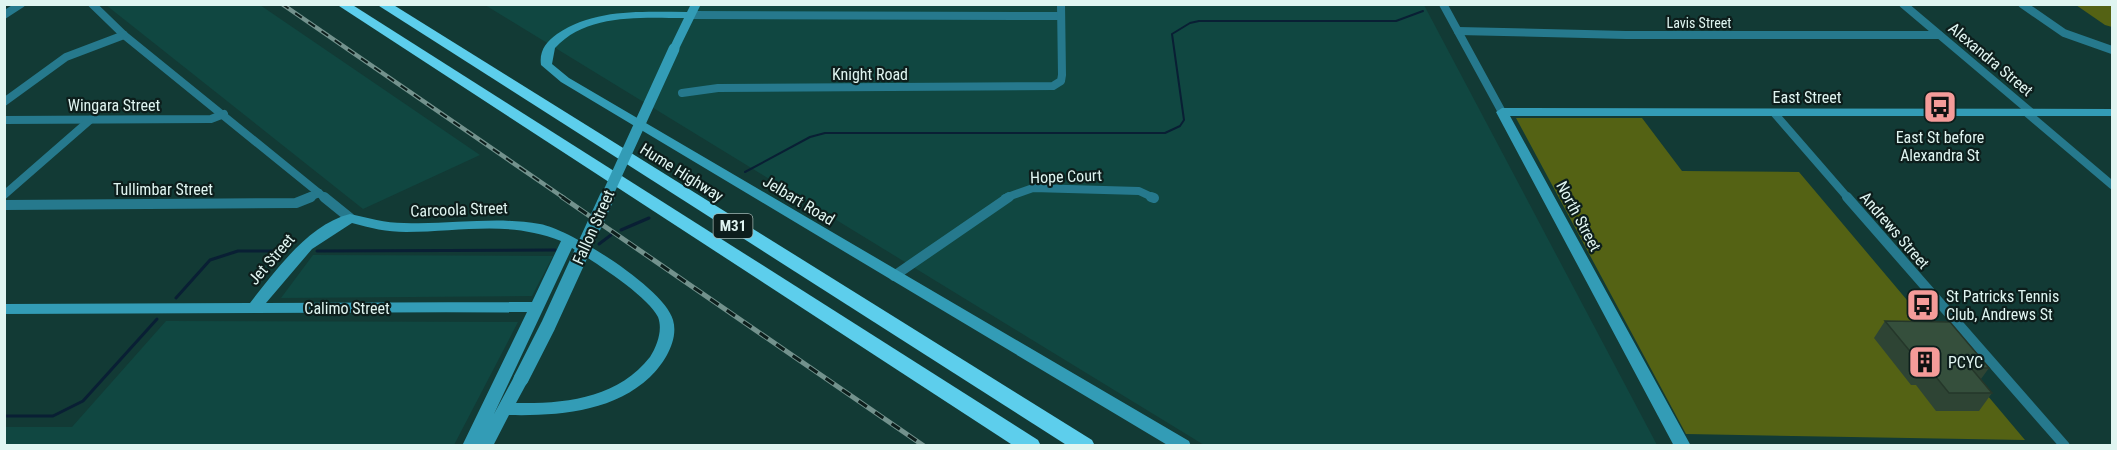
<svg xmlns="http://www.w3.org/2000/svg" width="2117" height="450" font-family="'Roboto Condensed',sans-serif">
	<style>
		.built { fill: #104741 }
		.green { fill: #546214 }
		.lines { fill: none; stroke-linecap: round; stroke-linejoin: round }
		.stream-far1 { stroke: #091f34; stroke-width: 2 }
		.stream { stroke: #091f34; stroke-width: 3 }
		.street-far1 { stroke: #26798d; stroke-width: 8 }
		.street { stroke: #26798d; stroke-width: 10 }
		.secondary { fill: #339cb6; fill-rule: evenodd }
		.highway { fill: #5dceec; fill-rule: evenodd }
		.rail-far1-casing { stroke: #73928d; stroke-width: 4.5 }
		.rail-casing { stroke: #73928d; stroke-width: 5 }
		.rail-far1 { stroke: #0d1e1c; stroke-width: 2; stroke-dasharray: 8; stroke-linecap: butt }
		.rail { stroke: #0d1e1c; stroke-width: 3; stroke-dasharray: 10; stroke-linecap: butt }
		.secondary-bridge-far1 { stroke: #339cb6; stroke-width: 11 }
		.secondary-bridge { stroke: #339cb6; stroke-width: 15 }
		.wall { fill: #2e4434 }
		.building { fill: #354f3c; stroke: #25372a; stroke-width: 1.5 }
		.labels { text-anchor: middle; stroke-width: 4.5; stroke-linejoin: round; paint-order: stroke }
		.far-street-label { font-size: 14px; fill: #e0f5f1; stroke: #0d1e1c }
		.shield { fill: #0d1e1c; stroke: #a1b4b1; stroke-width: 1.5 }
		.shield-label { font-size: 15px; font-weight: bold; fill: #e0f5f1 }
		.street-label { font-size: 16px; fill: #e0f5f1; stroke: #0d1e1c }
		.poi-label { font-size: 16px; fill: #e0f5f1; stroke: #0d1e1c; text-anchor: start }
	</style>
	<rect width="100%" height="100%" fill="#123a35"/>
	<!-- built -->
	<g class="built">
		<polygon points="106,5 260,5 480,155 363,209"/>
		<polygon points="485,5 1424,5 1657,445 1204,445"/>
		<polygon points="313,255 553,256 532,296 281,298"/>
		<polygon points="166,321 518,322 454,445 5,445 5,427 72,427"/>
	</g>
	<!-- green -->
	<g class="green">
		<polygon points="2076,5 2112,5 2112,27 2105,25"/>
		<polygon points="1516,118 1642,118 1682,171 1799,172 2025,440 1686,434"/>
	</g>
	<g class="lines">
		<!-- stream-far1 -->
		<polyline class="stream-far1" points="745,172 810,137 825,133 1165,133 1180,126 1184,120 1172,34 1190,23 1199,21 1396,21 1423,11"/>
		<!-- stream -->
		<g class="stream">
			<polyline points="621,230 649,218"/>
			<polyline points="599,244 611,235"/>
			<polyline points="317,251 555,250"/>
			<polyline points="176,298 210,260 238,251 285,251"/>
			<polyline points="4,416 53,416 83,401 157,319"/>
		</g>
		<!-- street-far1 -->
		<g class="street-far1">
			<polyline points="92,4 124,35 325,198"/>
			<polyline points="1443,4 1502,112"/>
			<polyline points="1903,4 2032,113"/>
			<polyline points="2022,4 2064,33 2112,50"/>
			<polyline points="4,15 21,4"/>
			<polyline points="691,15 1061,16"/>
			<polyline points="1458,31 1626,35 1939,35"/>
			<polyline points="682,93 718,88 1053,86 1061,81 1062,75 1061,4"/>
			<polyline points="4,102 66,57 124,35"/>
			<polyline points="2027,113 2112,185"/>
			<polyline points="1775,114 1848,198"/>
			<polyline points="4,120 211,119 224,114"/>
			<polyline points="4,195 90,120"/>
			<polyline points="307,198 319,193"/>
			<polyline points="1005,198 1033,188 1139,191 1154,198"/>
		</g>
		<!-- street -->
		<g class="street">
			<polyline points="324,197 350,218"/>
			<polyline points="1151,197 1154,198"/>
			<polyline points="1847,197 2065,446"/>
			<polyline points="4,205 296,203 311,197"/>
			<polyline points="894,276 1009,197"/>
		</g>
		<!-- secondary -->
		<g class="secondary">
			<path d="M691 4H701L678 51 674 52 669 49 684 18C641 18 587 13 555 48L552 64 569 78 1189 441 1191 446H1169L561 82 541 65C539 51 546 42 557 34 596 8 642 12 687 12Z"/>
			<polygon points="1502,108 2112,109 2112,116 1510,116 1691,446 1674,446 1496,112"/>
			<path d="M350 214C368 218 385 223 404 223 450 225 494 216 540 224 572 230 665 289 673 320 679 340 664 364 650 377 613 412 558 416 509 415L493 446H462L527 312 4 314V304L250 303C275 271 309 224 350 214ZM352 223C370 228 387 232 406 232 461 232 508 220 561 241L532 302 266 303 312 249ZM572 248C593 261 648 296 658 317 663 330 657 346 650 357 618 398 565 404 516 403L529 379 527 375 521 373 515 375 494 414Z"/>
		</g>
		<!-- highway -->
		<g class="highway">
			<polygon points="336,4 351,4 1038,440 1041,446 1014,446"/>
			<polygon points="376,4 392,4 1092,440 1095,446 1068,446"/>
		</g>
		<defs>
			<polyline id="rail-far1" points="282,4 564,198"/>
			<polyline id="rail" points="562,197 924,446"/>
		</defs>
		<!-- rail-far1 casing -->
		<use href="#rail-far1" class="rail-far1-casing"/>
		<!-- rail casing -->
		<use href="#rail" class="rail-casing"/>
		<!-- rail-far1 -->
		<use href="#rail-far1" class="rail-far1"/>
		<!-- rail -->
		<use href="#rail" class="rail"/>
		<!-- secondary-bridge-far1 -->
		<polyline class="secondary-bridge-far1" points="606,198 674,49"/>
		<!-- secondary-bridge -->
		<polyline class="secondary-bridge" points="521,379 548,326 607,197"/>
	</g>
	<!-- wall -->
	<polygon class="wall" points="1885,321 1989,368 1981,379 1992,393 1979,411 1936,411 1916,385 1911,385 1874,338"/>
	<!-- building -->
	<polygon class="building" points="1885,321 1950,322 1989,368 1971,368 1992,393 1949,393 1928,367 1923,367"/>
	<!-- icons -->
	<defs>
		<symbol id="bus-square" viewBox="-11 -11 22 22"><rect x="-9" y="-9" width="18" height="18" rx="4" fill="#f59b99" stroke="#0d1e1c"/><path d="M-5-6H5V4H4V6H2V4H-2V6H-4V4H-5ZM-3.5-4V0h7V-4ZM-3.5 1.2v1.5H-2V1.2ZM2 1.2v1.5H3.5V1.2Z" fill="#111"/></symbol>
		<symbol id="building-square" viewBox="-11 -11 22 22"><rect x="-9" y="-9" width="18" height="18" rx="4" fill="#f59b99" stroke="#0d1e1c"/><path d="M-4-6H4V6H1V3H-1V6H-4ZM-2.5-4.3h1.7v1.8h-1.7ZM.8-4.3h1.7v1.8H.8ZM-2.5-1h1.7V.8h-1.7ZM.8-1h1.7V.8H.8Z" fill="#111"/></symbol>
	</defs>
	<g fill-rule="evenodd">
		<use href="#bus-square" x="1921" y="88" width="38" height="38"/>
		<use href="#bus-square" x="1904" y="286" width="38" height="38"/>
		<use href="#building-square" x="1906" y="343" width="38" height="38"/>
	</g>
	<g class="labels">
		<!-- far-street labels -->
		<g class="far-street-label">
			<text x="1699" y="28">Lavis Street</text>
		</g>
		<!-- shield labels -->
		<rect class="shield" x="713.5" y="214" width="39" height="24" rx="4.5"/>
		<g class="shield-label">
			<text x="733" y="231">M31</text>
		</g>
		<!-- street labels -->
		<g class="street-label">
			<text transform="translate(1991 59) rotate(40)" y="6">Alexandra Street</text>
			<text x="870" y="80">Knight Road</text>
			<text x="1807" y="103">East Street</text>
			<text x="114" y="111">Wingara Street</text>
			<text transform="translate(682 172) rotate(32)" y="6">Hume Highway</text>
			<text transform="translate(1066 176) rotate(-2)" y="6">Hope Court</text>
			<text x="163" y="195">Tullimbar Street</text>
			<text transform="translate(799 200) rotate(31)" y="6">Jelbart Road</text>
			<text transform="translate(459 209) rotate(-2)" y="6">Carcoola Street</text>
			<text transform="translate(1579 216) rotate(62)" y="6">North Street</text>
			<text transform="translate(593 227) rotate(-66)" y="6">Fallon Street</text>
			<text transform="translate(1895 230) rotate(49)" y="6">Andrews Street</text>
			<text transform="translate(271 259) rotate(-49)" y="6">Jet Street</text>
			<text x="347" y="314">Calimo Street</text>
		</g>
		<!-- poi labels -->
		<g class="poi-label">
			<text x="1940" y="143" text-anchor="middle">East St before<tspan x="1940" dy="18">Alexandra St</tspan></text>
			<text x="1946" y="302">St Patricks Tennis<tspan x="1946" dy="18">Club, Andrews St</tspan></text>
			<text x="1948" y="368">PCYC</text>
		</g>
	</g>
	<!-- border -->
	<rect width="2117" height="450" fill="none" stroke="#e0f5f1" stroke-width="12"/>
</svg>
